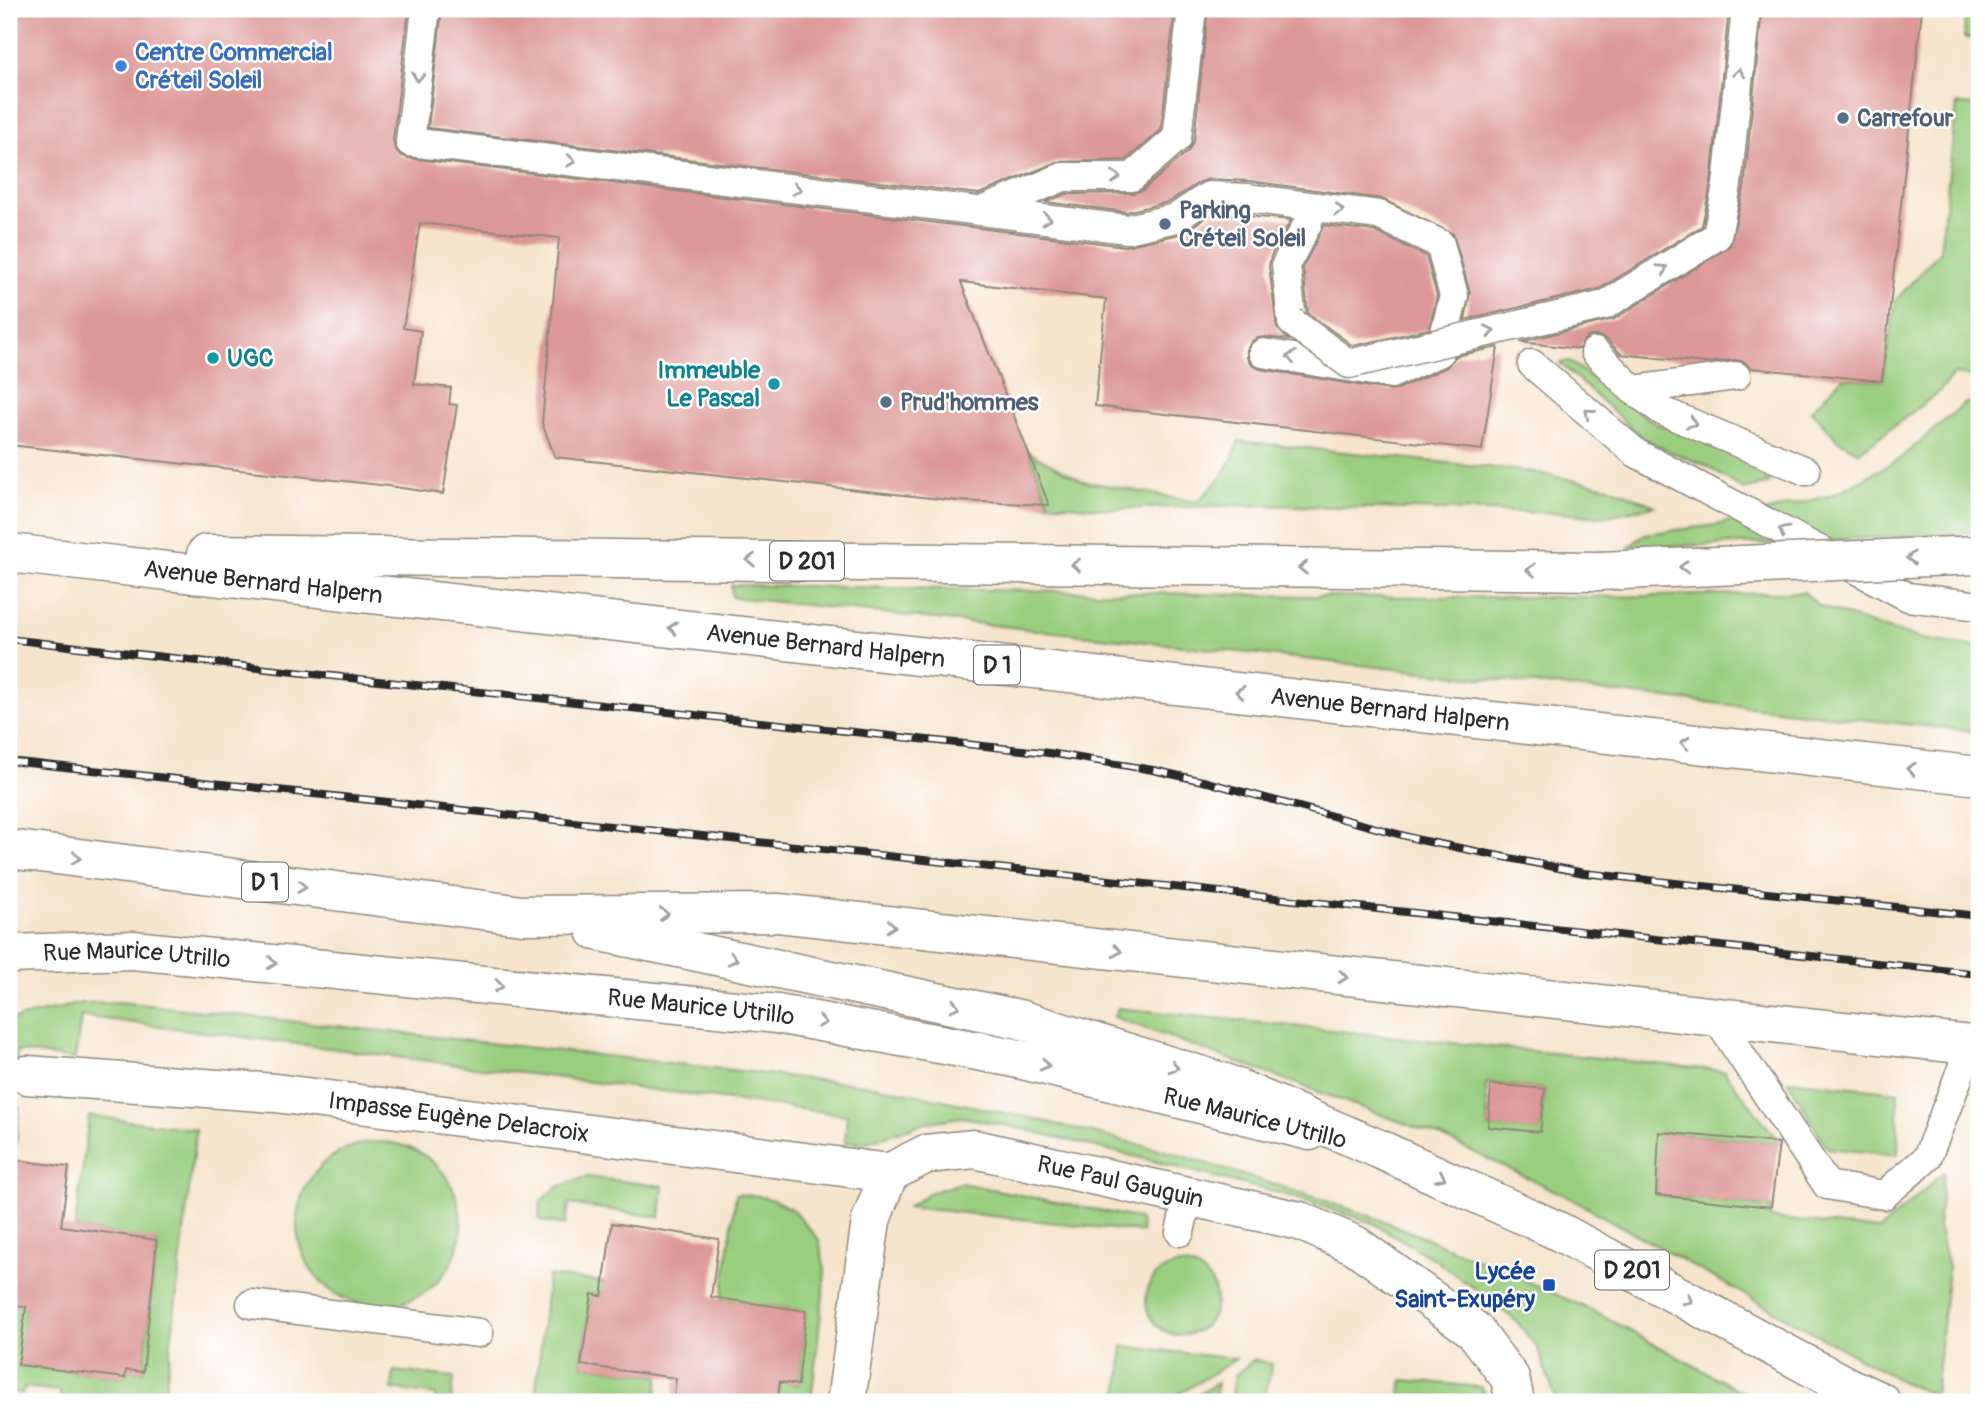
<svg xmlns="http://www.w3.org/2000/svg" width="1988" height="1411" font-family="Pangolin,sans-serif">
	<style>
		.green { fill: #9ace7f; stroke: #627c55; stroke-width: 2; fill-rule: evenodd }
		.building { fill: #dc9896 }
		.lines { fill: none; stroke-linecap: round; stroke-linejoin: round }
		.lane-casing { stroke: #90887c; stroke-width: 31 }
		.street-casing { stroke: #90887c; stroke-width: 41 }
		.highway-casing { stroke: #90887c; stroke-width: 41 }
		.lane { stroke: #fff; stroke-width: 28 }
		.street { stroke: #fff; stroke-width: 38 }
		.highway { stroke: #fff; stroke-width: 38 }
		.rail-casing { stroke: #2b2b2b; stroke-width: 8 }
		.rail { stroke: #fff; stroke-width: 5; stroke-dasharray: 16; stroke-linecap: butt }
		.lane-bridge-casing { stroke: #90887c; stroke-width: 31; stroke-linecap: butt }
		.highway-bridge-casing { stroke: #90887c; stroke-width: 41; stroke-linecap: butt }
		.lane-bridge { stroke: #fff; stroke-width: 28 }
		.highway-bridge { stroke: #fff; stroke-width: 38 }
		.oneway { stroke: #a0a0a0 }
		.shop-dot { fill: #3f7fe0; stroke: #fff; stroke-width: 2.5 }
		.service-dot { fill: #5c6f8a; stroke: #fff; stroke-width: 2.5 }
		.culture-dot { fill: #0f9aa8; stroke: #fff; stroke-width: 2.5 }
		.transit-dot { fill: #1a4fb4; stroke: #fff; stroke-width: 2.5 }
		.labels { text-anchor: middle; stroke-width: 5; stroke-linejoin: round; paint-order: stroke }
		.shield { fill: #fff; stroke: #6b6b6b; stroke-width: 2 }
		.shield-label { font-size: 23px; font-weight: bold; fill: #2b2b2b }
		.shop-label { font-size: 24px; font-weight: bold; fill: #366cbe; stroke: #fff; text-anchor: start }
		.service-label { font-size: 24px; font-weight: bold; fill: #4e5e75; stroke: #fff; text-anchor: start }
		.culture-label { font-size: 24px; font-weight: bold; fill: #0d838f; stroke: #fff; text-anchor: start }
		.street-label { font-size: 24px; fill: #2b2b2b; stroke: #fff }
		.transit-label { font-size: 24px; font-weight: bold; fill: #164399; stroke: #fff; text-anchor: end }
	</style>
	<rect width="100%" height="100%" fill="#fff"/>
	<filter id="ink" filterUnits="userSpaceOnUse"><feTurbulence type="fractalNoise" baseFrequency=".0143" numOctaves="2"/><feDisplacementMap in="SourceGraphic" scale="14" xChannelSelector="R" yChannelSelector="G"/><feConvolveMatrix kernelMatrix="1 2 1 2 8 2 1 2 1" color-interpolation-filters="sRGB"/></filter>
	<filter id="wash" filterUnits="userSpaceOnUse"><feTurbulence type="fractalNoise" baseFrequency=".00686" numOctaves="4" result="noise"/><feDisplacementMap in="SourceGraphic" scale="28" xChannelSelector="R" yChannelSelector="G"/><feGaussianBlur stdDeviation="1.57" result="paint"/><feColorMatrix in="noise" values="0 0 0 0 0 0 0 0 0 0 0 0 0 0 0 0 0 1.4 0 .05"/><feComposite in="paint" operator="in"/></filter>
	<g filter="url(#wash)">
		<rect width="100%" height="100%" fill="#f6e4cc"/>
		<!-- green -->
		<g class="green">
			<polygon points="1965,9 1979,9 1979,38 1964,38"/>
			<polygon points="1979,103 1979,377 1954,374 1939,392 1859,452 1838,440 1811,411 1842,378 1882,381 1896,300 1940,251 1957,104 1979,105"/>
			<polygon points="1569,361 1656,424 1687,433 1734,452 1770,483 1744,490 1705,465 1668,451 1642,438 1560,363"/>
			<polygon points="1967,402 1979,409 1979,532 1779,543 1629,547 1645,534 1716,525 1835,494 1898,460"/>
			<path d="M1239 441 1533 472 1613 488 1655 506 1602 517 1562 513 1257 505 1107 509 1049 503 1029 452 1083 481 1196 502C1217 484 1231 468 1239 441Z"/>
			<path d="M731 585C1089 590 1447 605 1804 592L1819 606 1877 626 1926 640 1979 647V732L732 597Z"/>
			<polygon points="121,1002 874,1086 1031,1118 1173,1153 1320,1199 1384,1221 1495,1267 1591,1310 1761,1402 1557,1402 1538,1349 1518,1323 1489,1299 1435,1260 1373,1223 1290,1196 1149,1160 1015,1127 962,1117 928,1122 864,1143 845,1142 847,1115 81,1016 75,1059 17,1051 14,1090 9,1089 9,1020 82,1003"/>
			<path d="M1118 1008 1724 1071 1780 1143 1660 1132 1656 1195 1771 1207 1770 1218 1880 1230 1944 1172 1938 1226 1948 1268 1935 1395 1908 1385 1568 1197 1442 1137 1114 1017ZM1486 1083 1545 1089 1540 1131 1488 1127Z"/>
			<polygon points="1788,1080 1898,1092 1898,1155 1827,1148"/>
			<polygon points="9,1106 19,1107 16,1143 9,1141"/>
			<polygon points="89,1116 196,1129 164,1402 87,1402 81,1399 60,1398 60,1391 24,1387 22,1394 9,1391 9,1305 27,1299 19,1365 125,1378 126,1370 143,1372 157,1241 75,1228"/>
			<circle cx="379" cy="1224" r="82"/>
			<polygon points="586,1177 663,1186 660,1217 569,1204 565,1225 542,1221 539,1219 541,1201 558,1187"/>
			<polygon points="961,1183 1132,1217 1140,1220 1142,1232 908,1207 929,1193"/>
			<polygon points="736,1194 759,1196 776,1201 793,1210 819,1240 825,1270 823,1294 811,1402 777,1402 780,1382 798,1385 806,1311 722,1299"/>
			<circle cx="1181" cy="1300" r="35"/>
			<polygon points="548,1276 604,1282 602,1296 592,1294 581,1365 659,1376 656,1402 556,1402 535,1400"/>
			<polygon points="1123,1346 1236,1359 1166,1402 1118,1402"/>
			<polygon points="1253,1360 1272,1364 1264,1402 1231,1402 1235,1375"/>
			<polygon points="394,1371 454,1377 451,1402 436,1402 436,1395 392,1389"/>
			<polygon points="1403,1380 1481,1387 1488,1402 1399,1402"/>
			<polygon points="1217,1383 1215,1402 1187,1402"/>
		</g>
		<g id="blocks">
			<!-- building -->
			<g class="building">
				<polygon points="9,9 409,9 393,140 395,148 400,155 408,158 1125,246 1180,234 1214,213 1291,220 1271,256 1269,266 1277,328 1289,340 1266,337 1257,338 1251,342 1247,350 1247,358 1252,365 1260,369 1389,390 1398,389 1447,367 1456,356 1498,347 1482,450 1095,406 1106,299 961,282 1049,505 959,501 555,457 542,423 559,238 420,223 403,328 421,331 414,384 451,388 449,404 457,405 443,494 381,485 9,445"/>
				<polygon points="442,9 1175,9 1161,130 1126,160 1057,162 979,194 428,128"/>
				<polygon points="1208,9 1729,9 1711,183 1702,226 1599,289 1465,320 1470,292 1453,234 1382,199 1249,181 1210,179 1200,182 1169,202 1126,212 1045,202 1066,194 1133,193 1143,190 1188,151 1194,140"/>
				<polygon points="1762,9 1922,9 1882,381 1750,368 1743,361 1734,360 1706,363 1621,354 1607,340 1599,336 1590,336 1584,340 1579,349 1520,342 1614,319 1730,246 1744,187"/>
				<polygon points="1324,225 1374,231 1426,256 1437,296 1429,329 1353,346 1308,313 1303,267"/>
				<polygon points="1491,1084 1545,1089 1540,1132 1488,1127"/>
				<polygon points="1659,1132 1779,1143 1771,1207 1656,1195"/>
				<polygon points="9,1159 69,1167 61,1226 157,1240 143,1372 126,1370 125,1378 18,1365 26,1307 9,1305"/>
				<polygon points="612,1223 719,1239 711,1297 806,1311 798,1385 780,1382 777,1402 673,1402 676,1378 581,1365 592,1294 602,1296"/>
			</g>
		</g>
	</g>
	<g filter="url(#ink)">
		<use href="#blocks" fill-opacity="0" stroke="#90887c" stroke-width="2"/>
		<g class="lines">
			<defs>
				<g id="lane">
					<polyline points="426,9 410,142 1127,229 1176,218 1209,196 1247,198 1379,215 1440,244 1454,296 1440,352 1391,374 1263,353"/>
					<polyline points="984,210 1063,177 1132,177 1177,138 1192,9"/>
					<polyline points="1605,305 1717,236 1727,185 1746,9"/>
					<polyline points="1292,322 1286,264 1308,223"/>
					<polyline points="1595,352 1633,390 1662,411 1806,471"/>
					<polyline points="1532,364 1636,453 1908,597 1979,606"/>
					<polyline points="1633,390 1736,376"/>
					<polyline points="1717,1019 1827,1185 1884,1195 1927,1158 1971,1045"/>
					<polyline points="1180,1232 1188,1196"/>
					<polyline points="251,1304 479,1333"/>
				</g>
				<g id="street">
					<path id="s1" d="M9 954 133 950 777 1014 1010 1057 1310 1131"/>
					<path id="s2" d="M27 1075 275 1093 889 1173"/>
					<path id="s3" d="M846 1402 871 1220 889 1173 926 1154 974 1149 1300 1221 1355 1245 1474 1330 1510 1378 1515 1402"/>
				</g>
				<g id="highway">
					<path id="s4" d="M9 553 1979 776"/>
					<polyline points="206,554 1599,571"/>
					<polyline points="9,849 522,915 778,913 1979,1046"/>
					<polyline points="596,931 1019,1019 1225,1083 1379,1149 1558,1231 1848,1387 1881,1402"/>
				</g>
			</defs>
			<!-- lane casing -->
			<use href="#lane" class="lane-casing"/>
			<!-- street casing -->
			<use href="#street" class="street-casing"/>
			<!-- highway casing -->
			<use href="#highway" class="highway-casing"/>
			<!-- lane -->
			<use href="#lane" class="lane"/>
			<!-- street -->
			<use href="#street" class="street"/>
			<!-- highway -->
			<use href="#highway" class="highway"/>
			<defs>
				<g id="rail">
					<polyline points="9,639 267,669 1049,753 1153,770 1207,782 1420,840 1584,873 1979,916"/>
					<polyline points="9,761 1979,974"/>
				</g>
			</defs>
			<!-- rail casing -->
			<use href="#rail" class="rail-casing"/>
			<!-- rail -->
			<use href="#rail" class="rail"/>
			<defs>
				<polyline id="lane-bridge" points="1292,322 1349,364 1605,305"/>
				<polyline id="highway-bridge" points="1599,571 1979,555"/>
			</defs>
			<!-- lane-bridge casing -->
			<use href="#lane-bridge" class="lane-bridge-casing"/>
			<!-- highway-bridge casing -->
			<use href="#highway-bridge" class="highway-bridge-casing"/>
			<!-- lane-bridge -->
			<use href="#lane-bridge" class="lane-bridge"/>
			<!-- highway-bridge -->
			<use href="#highway-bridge" class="highway-bridge"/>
		</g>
		<!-- one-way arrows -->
		<defs><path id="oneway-chevron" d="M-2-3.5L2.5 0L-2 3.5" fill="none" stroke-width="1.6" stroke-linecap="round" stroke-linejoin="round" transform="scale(1.75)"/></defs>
		<g class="oneway">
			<use href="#oneway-chevron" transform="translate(1739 73) rotate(-84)"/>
			<use href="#oneway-chevron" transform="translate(418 77) rotate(97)"/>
			<use href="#oneway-chevron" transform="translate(571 161) rotate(7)"/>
			<use href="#oneway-chevron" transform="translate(1116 177)"/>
			<use href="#oneway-chevron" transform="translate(797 189) rotate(7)"/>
			<use href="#oneway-chevron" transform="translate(1339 210) rotate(7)"/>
			<use href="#oneway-chevron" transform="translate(1047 219) rotate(7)"/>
			<use href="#oneway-chevron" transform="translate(1663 269) rotate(-32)"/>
			<use href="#oneway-chevron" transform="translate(1490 331) rotate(-13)"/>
			<use href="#oneway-chevron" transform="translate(1291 357) rotate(-170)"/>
			<use href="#oneway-chevron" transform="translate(1589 413) rotate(-140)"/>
			<use href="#oneway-chevron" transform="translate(1692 423) rotate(23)"/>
			<use href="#oneway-chevron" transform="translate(1783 531) rotate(-152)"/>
			<use href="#oneway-chevron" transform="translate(1911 558) rotate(178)"/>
			<use href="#oneway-chevron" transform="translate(751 560) rotate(-179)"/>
			<use href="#oneway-chevron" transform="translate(1076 565) rotate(-179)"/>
			<use href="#oneway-chevron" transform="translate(1684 567) rotate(178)"/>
			<use href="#oneway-chevron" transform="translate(1303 568) rotate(-179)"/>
			<use href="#oneway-chevron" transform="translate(1531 570) rotate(-179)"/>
			<use href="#oneway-chevron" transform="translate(673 628) rotate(-174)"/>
			<use href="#oneway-chevron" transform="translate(1240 692) rotate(-174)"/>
			<use href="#oneway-chevron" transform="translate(1685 743) rotate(-174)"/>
			<use href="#oneway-chevron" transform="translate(1911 769) rotate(-174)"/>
			<use href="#oneway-chevron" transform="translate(76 858) rotate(7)"/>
			<use href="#oneway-chevron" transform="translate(302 887) rotate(7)"/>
			<use href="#oneway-chevron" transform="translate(664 914)"/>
			<use href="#oneway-chevron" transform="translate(891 926) rotate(6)"/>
			<use href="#oneway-chevron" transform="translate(1117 951) rotate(6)"/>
			<use href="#oneway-chevron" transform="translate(733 959) rotate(12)"/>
			<use href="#oneway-chevron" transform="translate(272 963) rotate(6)"/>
			<use href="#oneway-chevron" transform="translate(1343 977) rotate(6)"/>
			<use href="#oneway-chevron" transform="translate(499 986) rotate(6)"/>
			<use href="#oneway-chevron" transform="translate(955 1006) rotate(12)"/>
			<use href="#oneway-chevron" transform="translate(822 1022) rotate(10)"/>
			<use href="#oneway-chevron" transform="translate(1045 1065) rotate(14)"/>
			<use href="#oneway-chevron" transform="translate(1174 1067) rotate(17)"/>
			<use href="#oneway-chevron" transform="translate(1441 1177) rotate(25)"/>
			<use href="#oneway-chevron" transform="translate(1688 1300) rotate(28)"/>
		</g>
	</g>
	<!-- markers -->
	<circle class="shop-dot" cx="121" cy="66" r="7"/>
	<g class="service-dot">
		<circle cx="1843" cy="118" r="7"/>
		<circle cx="1165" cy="224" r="7"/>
		<circle cx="886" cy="402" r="7"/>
	</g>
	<g class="culture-dot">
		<circle cx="213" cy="358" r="7"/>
		<circle cx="774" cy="384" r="7"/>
	</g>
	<rect class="transit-dot" x="1542" y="1278" width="14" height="14" rx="3.5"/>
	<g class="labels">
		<!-- shield labels -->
		<g class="shield">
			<rect x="770" y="541.5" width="74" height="39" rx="5"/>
			<rect x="974" y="645.5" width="46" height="39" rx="5"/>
			<rect x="242" y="862.5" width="46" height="39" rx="5"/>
			<rect x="1595" y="1250.5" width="74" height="39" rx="5"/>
		</g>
		<g class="shield-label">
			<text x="807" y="569">D 201</text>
			<text x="997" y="673">D 1</text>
			<text x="265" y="890">D 1</text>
			<text x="1632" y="1278">D 201</text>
		</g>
		<!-- shop labels -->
		<g class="shop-label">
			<text x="135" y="60">Centre Commercial<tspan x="135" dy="28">Créteil Soleil</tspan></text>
		</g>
		<!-- service labels -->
		<g class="service-label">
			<text x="1857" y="126">Carrefour</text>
			<text x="1179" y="218">Parking<tspan x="1179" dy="28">Créteil Soleil</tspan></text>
			<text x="900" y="410">Prud'hommes</text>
		</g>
		<!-- culture labels -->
		<g class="culture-label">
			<text x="227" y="366">UGC</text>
			<text x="760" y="378" text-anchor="end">Immeuble<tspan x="760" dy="28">Le Pascal</tspan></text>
		</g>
		<!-- street labels -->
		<g class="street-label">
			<text dy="8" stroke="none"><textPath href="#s4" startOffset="256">Avenue Bernard Halpern</textPath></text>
			<text dy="8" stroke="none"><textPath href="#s4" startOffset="822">Avenue Bernard Halpern</textPath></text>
			<text dy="8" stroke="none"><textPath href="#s4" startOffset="1390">Avenue Bernard Halpern</textPath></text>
			<text dy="8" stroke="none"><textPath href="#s1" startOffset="128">Rue Maurice Utrillo</textPath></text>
			<text dy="8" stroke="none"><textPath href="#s1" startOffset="695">Rue Maurice Utrillo</textPath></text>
			<text dy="8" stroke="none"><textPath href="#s2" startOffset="434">Impasse Eugène Delacroix</textPath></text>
			<text transform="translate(1255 1118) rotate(14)" y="8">Rue Maurice Utrillo</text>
			<text dy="8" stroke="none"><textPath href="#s3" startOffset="474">Rue Paul Gauguin</textPath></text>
		</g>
		<!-- transit labels -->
		<g class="transit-label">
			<text x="1535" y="1279">Lycée<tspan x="1535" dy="28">Saint-Exupéry</tspan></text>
		</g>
	</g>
	<!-- margin -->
	<rect width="1988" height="1411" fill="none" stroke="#fff" stroke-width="35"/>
</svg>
